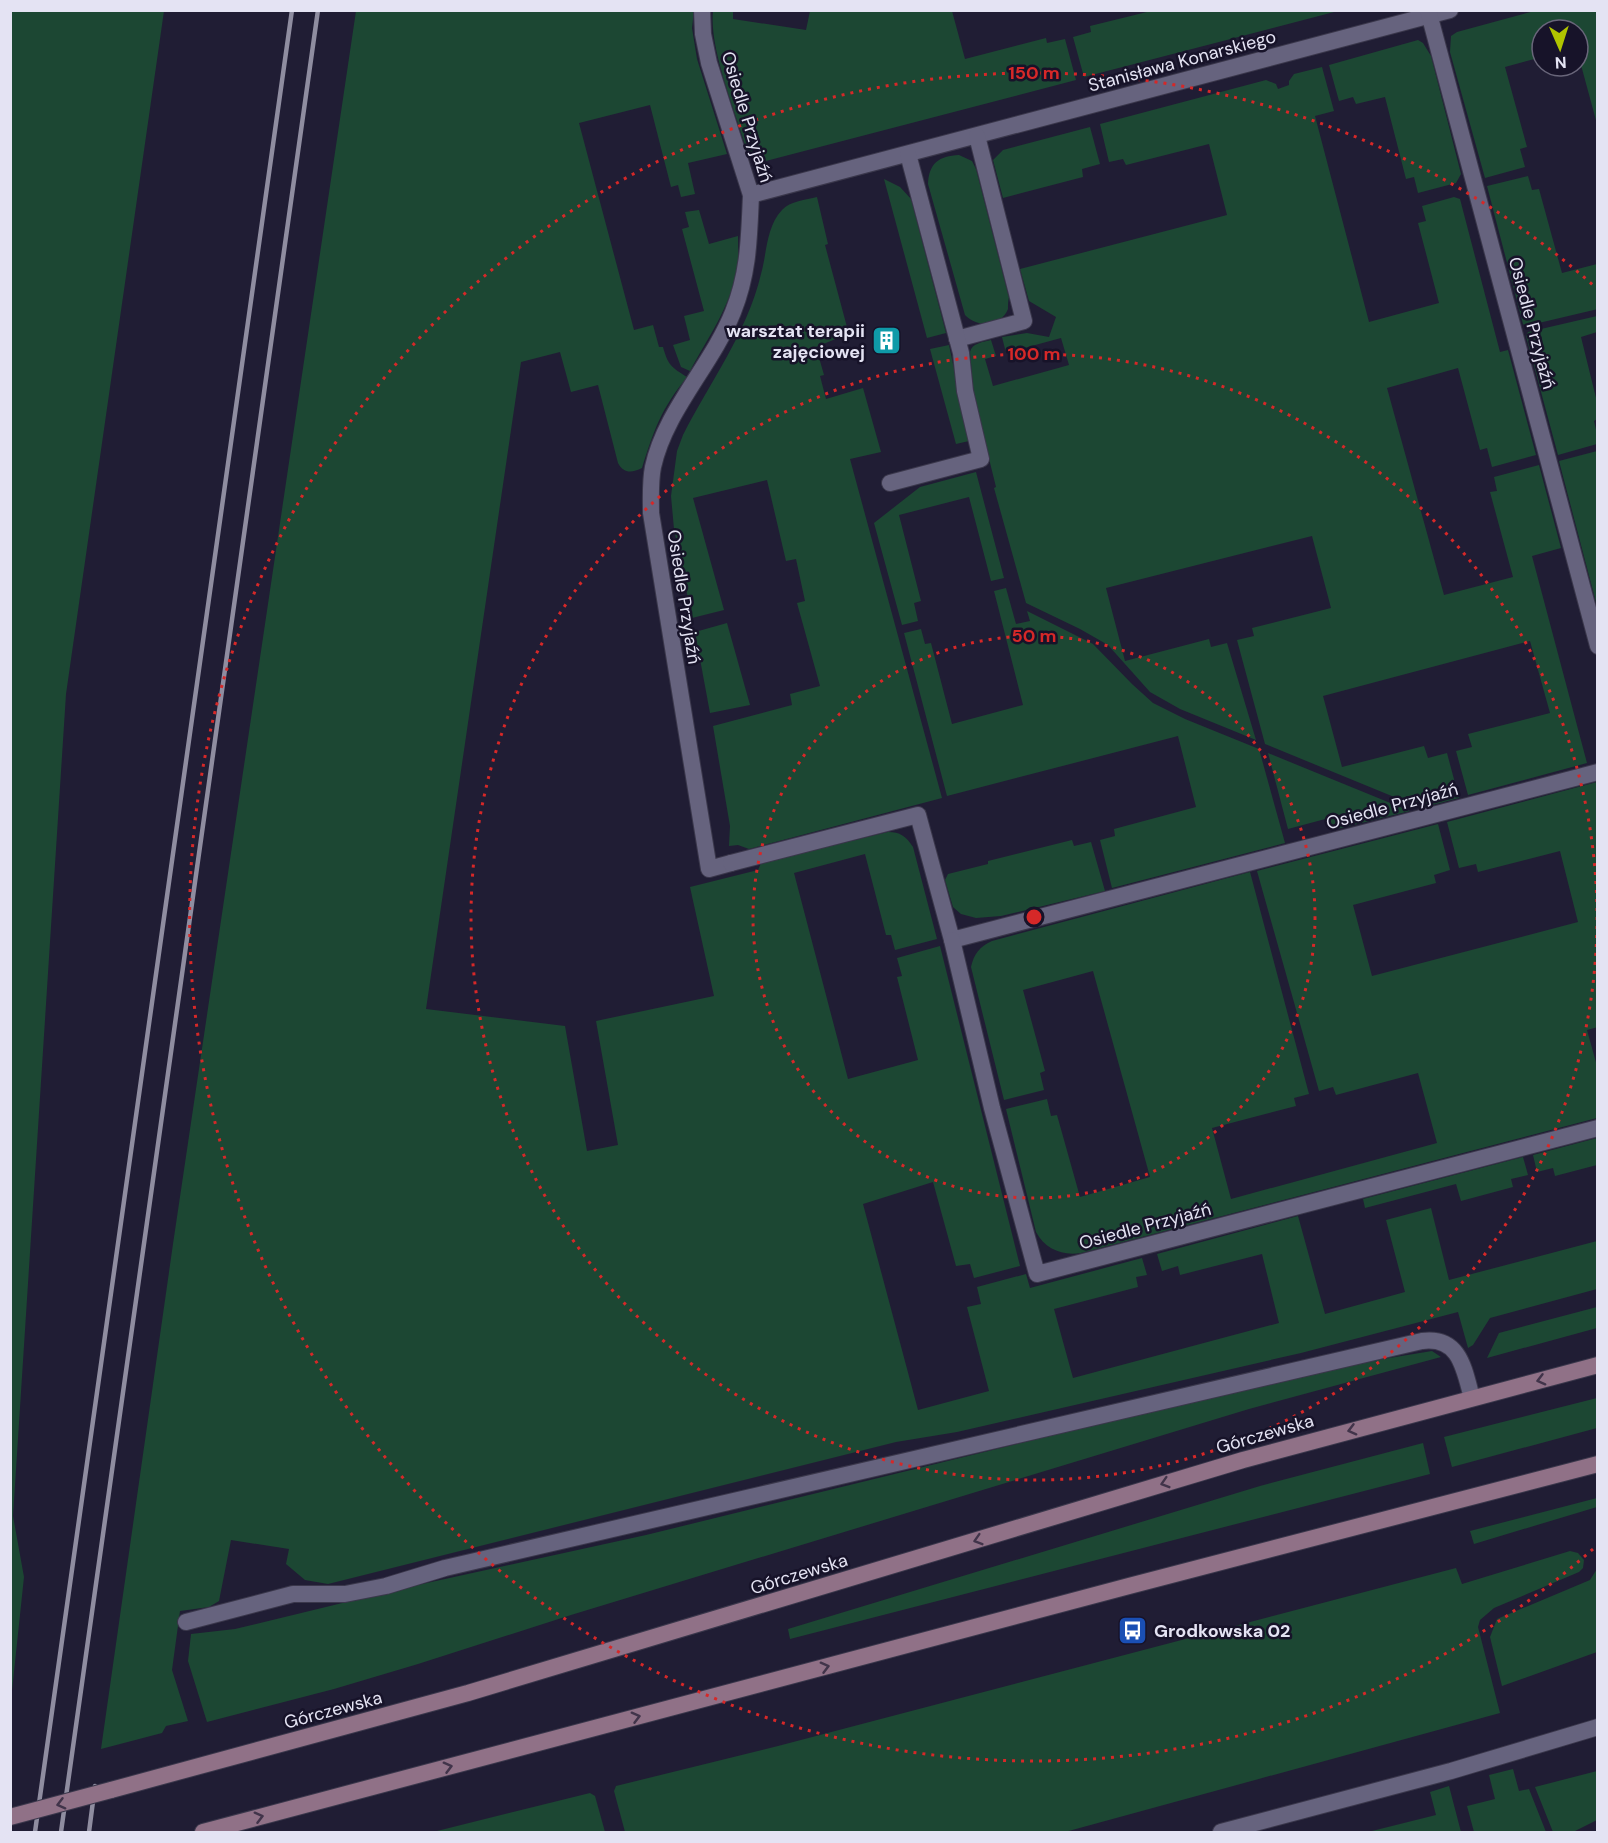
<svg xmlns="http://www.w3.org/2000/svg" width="1608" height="1843" font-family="'DM Sans',sans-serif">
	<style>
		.green { fill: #1c4733 }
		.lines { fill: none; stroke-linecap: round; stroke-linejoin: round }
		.service-casing { stroke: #3a374b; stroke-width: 18 }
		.minor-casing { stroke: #3a374b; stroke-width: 18 }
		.secondary-casing { stroke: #3a374b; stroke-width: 18 }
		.service { stroke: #66637e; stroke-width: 16 }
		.minor { stroke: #66637e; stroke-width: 16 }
		.secondary { stroke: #907187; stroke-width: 16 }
		.rail { stroke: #8f8da0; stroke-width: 4.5 }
		.secondary-bridge-casing { stroke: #3a374b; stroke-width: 18; stroke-linecap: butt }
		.secondary-bridge { stroke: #907187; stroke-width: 16 }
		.oneway { stroke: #41344a }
		.ring { fill: none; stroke: #d62828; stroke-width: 3; stroke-dasharray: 3 6 }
		.labels { text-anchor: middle; stroke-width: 5; stroke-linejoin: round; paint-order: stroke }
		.street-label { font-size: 18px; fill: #e4e3f3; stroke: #171329 }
		.poi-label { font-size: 18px; font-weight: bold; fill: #e4e3f3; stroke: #171329; text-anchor: end }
		.centre { fill: #d62828; stroke: #171329; stroke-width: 3 }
		.ring-label { font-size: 18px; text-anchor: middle; font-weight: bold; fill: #d62828; stroke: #171329; stroke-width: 5; stroke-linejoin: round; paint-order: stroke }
	</style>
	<rect width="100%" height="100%" fill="#201d34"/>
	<!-- green -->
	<g class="green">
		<polygon points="1538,10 1597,11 1597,124 1578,54 1578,30 1542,30 1542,57 1505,67 1527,147 1520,149 1525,167 1485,178 1450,52 1451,36 1457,32"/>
		<polygon points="10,11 164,11 66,694 13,1516 24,1577 11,1700"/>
		<path d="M356 11H694L692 28 697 59 727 154 688 163 695 194 681 197 678 185 671 187 650 105 579 123 634 330 653 325 659 347H663C668 365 671 367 687 377 661 409 654 430 642 468 632 473 624 474 618 463L598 385 571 392 560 352 521 362 426 1009 565 1026 587 1151 618 1145 596 1021 714 996 690 887 758 870 761 863 888 832C900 832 906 836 913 847L937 939 895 950 891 935H886L865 854 794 873 848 1079 918 1060 897 977 902 976 897 958 940 946 1020 1266 974 1278 970 1264 956 1266 933 1182 863 1204 918 1410 989 1391 967 1307 981 1304 977 1287 1026 1274 1030 1288 1142 1258 1147 1275 1136 1277 1138 1287 1054 1309 1073 1378 1279 1323 1262 1254 1180 1275 1178 1266 1162 1271 1157 1254 1298 1216 1325 1314 1405 1292 1386 1220 1431 1208 1449 1280 1597 1241V1289L1490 1318 1473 1345 1468 1348 1458 1312 1301 1353 957 1432 896 1442 328 1584 305 1580 286 1564 289 1549 231 1540 219 1601 209 1607 180 1611 172 1670 188 1721 166 1726 162 1733 101 1749 173 1244Z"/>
		<path d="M713 11H733V19L806 30 810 11H952L965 59 1046 38 1047 43 1065 39 1076 80 762 162 752 156 746 148C735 111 709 48 713 11Z"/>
		<polygon points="1151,11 1151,10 1338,11 1084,77 1073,37 1091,32 1090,26"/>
		<polygon points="1418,40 1423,43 1431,56 1461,174 1456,183 1418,193 1414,177 1406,179 1385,97 1356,104 1353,97 1339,101 1329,65"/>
		<path d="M1322 67 1334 111 1315 116 1369 322 1439 303 1418 223 1426 221 1422 206 1454 197 1460 199 1500 352 1508 350 1536 455 1492 467 1487 448 1480 450 1458 368 1387 388 1444 595 1513 577 1490 492 1497 491 1494 477 1539 465 1561 548 1532 556 1587 763 1468 795 1456 751 1472 747 1468 734 1550 713 1530 641 1323 696 1342 767 1424 746 1428 758 1447 753 1459 798 1421 808 1265 744 1237 640 1254 636 1252 628 1331 608 1312 536 1106 588 1125 661 1209 639 1211 647 1227 643 1256 740 1180 709 1150 692 1108 645 1080 629 1026 603 994 488 996 487 974 398 970 352C972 343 983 342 991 340L996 356 985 359 993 386 1069 365 1061 338 1006 353 1002 337 1027 333 1049 337 1056 317 1029 301 1020 269 1227 215 1209 144 1126 165 1123 159 1109 162 1100 124 1266 80 1276 84 1278 89 1289 85V81L1294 74Z"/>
		<polygon points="1090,127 1100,164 1082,169 1083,177 1003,198 993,160 1003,150"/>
		<path d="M959 155 972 161 976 169 1009 298C1008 299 1008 308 1008 309 1001 327 977 328 965 315L928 184C929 163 939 156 959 155Z"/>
		<polygon points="1528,176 1532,190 1539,189 1562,273 1597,264 1598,309 1526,326 1523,324 1487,186"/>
		<polygon points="884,179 900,187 911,199 946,333 927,338"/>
		<path d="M817 197 828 244 825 245 847 327 841 330 843 336 816 347 824 375 820 376 826 399 863 388 881 452 850 459 942 798 749 849 738 845 729 846 730 826 713 726 792 705 790 694 820 686 797 603 805 601 796 559 786 561 767 480 693 498 724 610 692 618 674 529 671 496 677 451 683 435C710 382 747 333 761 274 767 253 766 227 782 210 790 201 806 200 817 197Z"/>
		<path d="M699 210 709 244 738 236C738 247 739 259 737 269 731 306 707 339 690 371L681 367 673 345 690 340 684 316 704 311 682 229 689 227 685 212Z"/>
		<polygon points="1597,316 1597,332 1581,337 1597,402 1597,419 1594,421 1597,434 1597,444 1558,455 1526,336 1528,332"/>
		<polygon points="949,345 969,441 956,444 930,349"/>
		<polygon points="1597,451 1598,451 1597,606 1559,461"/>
		<polygon points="976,472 1004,578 991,581 969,497 899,515 921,601 914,603 918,621 902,625 874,523 920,487"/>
		<polygon points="1006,588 1016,624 1030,621 1027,611 1093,644 1132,684 1153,703 1185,719 1259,749 1285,843 1112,888 1100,840 1115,836 1114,829 1196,807 1178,736 947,796 904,633 921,629 925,644 931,643 952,724 1023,705 994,591"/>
		<polygon points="727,623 750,705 710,713 695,632"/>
		<polygon points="1268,753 1410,811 1333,830 1329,818 1288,829"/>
		<path d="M1597 782 1598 1027 1587 1030 1597 1066V1118L1081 1253C1062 1256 1045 1249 1036 1232L1006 1109 1047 1099 1051 1116 1057 1115 1080 1197 1150 1177 1093 971 1023 990 1045 1071 1040 1073 1044 1090 1004 1100 971 967C974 954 979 947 992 941L1250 872 1309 1094 1294 1098 1296 1106 1212 1128 1231 1199 1437 1143 1418 1073 1336 1095 1333 1087 1319 1091 1257 871 1438 824 1450 870 1434 875 1436 883 1353 905 1372 976 1578 922 1560 851 1478 872 1476 864 1459 868 1447 822Z"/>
		<polygon points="1072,840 1074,846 1091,842 1105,891 1001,916 976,918 961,914 953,907 945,880 948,874 988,864 988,861"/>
		<polygon points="1597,1138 1597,1165 1555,1176 1553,1168 1537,1172 1533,1155"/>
		<polygon points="1523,1157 1528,1175 1511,1179 1513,1187 1461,1201 1456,1184 1365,1208 1363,1199"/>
		<polygon points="1597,1307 1597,1328 1487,1358 1499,1333"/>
		<polygon points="1432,1351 1441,1357 1249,1409 571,1615 418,1664 334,1689 207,1722 188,1661 191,1634 235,1629 404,1588 646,1535 1070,1431 1292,1374"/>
		<polygon points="1597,1398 1597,1428 1452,1467 1444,1437"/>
		<polygon points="1423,1443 1430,1474 790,1639 788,1629 1260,1486"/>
		<polygon points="1597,1498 1597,1507 1474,1544 1470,1531"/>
		<polygon points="1570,1551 1578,1553 1584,1560 1583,1568 1579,1572 1494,1608 1480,1620 1478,1627 1500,1713 1065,1832 625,1832 614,1791 616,1786 778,1746 1456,1568 1462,1584"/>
		<polygon points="1597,1569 1597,1652 1502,1686 1490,1637 1497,1619 1590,1580"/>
		<polygon points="1513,1769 1519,1791 1529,1789 1546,1832 1474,1832 1467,1806 1495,1799 1489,1775"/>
		<polygon points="1597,1771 1597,1820 1573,1832 1553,1832 1535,1787"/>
		<polygon points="1449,1786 1461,1832 1368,1832 1436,1815 1430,1792"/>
		<polygon points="590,1793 595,1796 605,1832 433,1832"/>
	</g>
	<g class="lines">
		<defs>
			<g id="service">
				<path d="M731 863 709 869 651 513C651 498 650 482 653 467 665 411 712 365 733 312 749 272 749 238 751 195"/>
				<path d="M186 1622 293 1594H345L386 1586 445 1568 1422 1341C1460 1336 1464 1369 1472 1398"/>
				<polyline points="1221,1832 1451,1771 1598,1727"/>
			</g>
			<g id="minor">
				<polyline points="702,10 703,34 709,63 751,195 1450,10"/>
				<polyline points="1428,10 1598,646"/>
				<polyline points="957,339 1024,321 977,136"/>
				<polyline points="890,483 981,459 965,391 961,353 908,154"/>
				<polyline points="731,863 918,815 952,940 1598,772"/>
				<polyline points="952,940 992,1108 1037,1274 1598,1128"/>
			</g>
			<g id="secondary">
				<polyline points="111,1790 468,1693 1243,1460 1598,1365"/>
				<polyline points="203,1832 1129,1586 1598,1464"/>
			</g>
		</defs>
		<!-- service casing -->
		<use href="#service" class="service-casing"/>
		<!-- minor casing -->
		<use href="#minor" class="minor-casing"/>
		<!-- secondary casing -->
		<use href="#secondary" class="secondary-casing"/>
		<!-- service -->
		<use href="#service" class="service"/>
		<!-- minor -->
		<use href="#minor" class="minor"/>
		<!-- secondary -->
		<use href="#secondary" class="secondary"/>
		<!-- rail -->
		<g class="rail">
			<polyline points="35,1832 292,10"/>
			<polyline points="61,1832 318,10"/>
			<polyline points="89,1832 95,1786"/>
		</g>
		<defs>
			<polyline id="secondary-bridge" points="10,1817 111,1790"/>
		</defs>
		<!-- secondary-bridge casing -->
		<use href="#secondary-bridge" class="secondary-bridge-casing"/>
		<!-- secondary-bridge -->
		<use href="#secondary-bridge" class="secondary-bridge"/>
	</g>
	<!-- one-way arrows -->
	<defs><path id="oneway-chevron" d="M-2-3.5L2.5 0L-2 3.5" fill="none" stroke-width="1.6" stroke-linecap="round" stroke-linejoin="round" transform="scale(1.5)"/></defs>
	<g class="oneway">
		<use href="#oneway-chevron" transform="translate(1541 1380) rotate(165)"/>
		<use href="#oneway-chevron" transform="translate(1352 1430) rotate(165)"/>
		<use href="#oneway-chevron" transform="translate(1165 1483) rotate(163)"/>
		<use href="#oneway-chevron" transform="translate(978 1540) rotate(163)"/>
		<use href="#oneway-chevron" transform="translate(825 1667) rotate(-15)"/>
		<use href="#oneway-chevron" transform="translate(636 1717) rotate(-15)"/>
		<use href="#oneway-chevron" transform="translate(448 1767) rotate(-15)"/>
		<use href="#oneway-chevron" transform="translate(61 1804) rotate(165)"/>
		<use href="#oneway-chevron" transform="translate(259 1817) rotate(-15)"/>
	</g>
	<!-- distance rings -->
	<g class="ring">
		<circle cx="1034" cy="917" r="281"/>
		<circle cx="1034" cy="917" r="563"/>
		<path d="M1593 1549A844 844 0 1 1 1593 285"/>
	</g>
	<!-- icons -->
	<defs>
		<symbol id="building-square" viewBox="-11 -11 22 22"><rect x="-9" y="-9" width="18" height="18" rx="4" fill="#0f9aa8" stroke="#171329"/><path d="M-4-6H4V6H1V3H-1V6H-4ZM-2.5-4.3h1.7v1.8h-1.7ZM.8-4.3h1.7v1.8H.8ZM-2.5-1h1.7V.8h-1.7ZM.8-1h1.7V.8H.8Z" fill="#fff"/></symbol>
		<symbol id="bus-square" viewBox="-11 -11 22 22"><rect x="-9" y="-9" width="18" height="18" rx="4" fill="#1a4fb4" stroke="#171329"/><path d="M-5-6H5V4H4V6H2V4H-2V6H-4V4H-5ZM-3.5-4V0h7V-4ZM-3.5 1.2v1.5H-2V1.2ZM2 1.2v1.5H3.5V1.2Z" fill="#fff"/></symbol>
	</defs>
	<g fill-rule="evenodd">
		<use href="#building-square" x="870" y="324" width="33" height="33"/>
		<use href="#bus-square" x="1116" y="1614" width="33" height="33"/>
	</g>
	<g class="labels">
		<!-- street labels -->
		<g class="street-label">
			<text transform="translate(1182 61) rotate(-15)" y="6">Stanisława Konarskiego</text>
			<text transform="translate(747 117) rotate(73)" y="6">Osiedle Przyjaźń</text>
			<text transform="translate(1532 323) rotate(75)" y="6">Osiedle Przyjaźń</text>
			<text transform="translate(684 597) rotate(81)" y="6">Osiedle Przyjaźń</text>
			<text transform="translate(1392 806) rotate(-15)" y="6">Osiedle Przyjaźń</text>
			<text transform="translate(1145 1226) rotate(-15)" y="6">Osiedle Przyjaźń</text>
			<text transform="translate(1265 1434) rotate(-16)" y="6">Górczewska</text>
			<text transform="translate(799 1574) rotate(-17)" y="6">Górczewska</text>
			<text transform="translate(333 1710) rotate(-15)" y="6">Górczewska</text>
		</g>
		<!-- poi labels -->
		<g class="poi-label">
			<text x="865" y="337">warsztat terapii<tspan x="865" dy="21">zajęciowej</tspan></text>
			<text x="1154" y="1637" text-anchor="start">Grodkowska 02</text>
		</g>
	</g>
	<circle cx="1034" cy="917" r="9" class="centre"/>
	<g class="ring-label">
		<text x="1034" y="79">150 m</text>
		<text x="1034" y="360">100 m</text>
		<text x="1034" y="642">50 m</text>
	</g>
	<!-- border -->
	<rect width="1608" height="1843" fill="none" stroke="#e4e3f3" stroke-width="24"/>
	<!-- north arrow -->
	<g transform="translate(1560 48) rotate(177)"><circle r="28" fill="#171329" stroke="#69667a" stroke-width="1.5"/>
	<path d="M0-4.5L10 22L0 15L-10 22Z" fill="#b1c500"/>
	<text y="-9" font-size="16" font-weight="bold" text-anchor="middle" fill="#e4e3f3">N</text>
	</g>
</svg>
